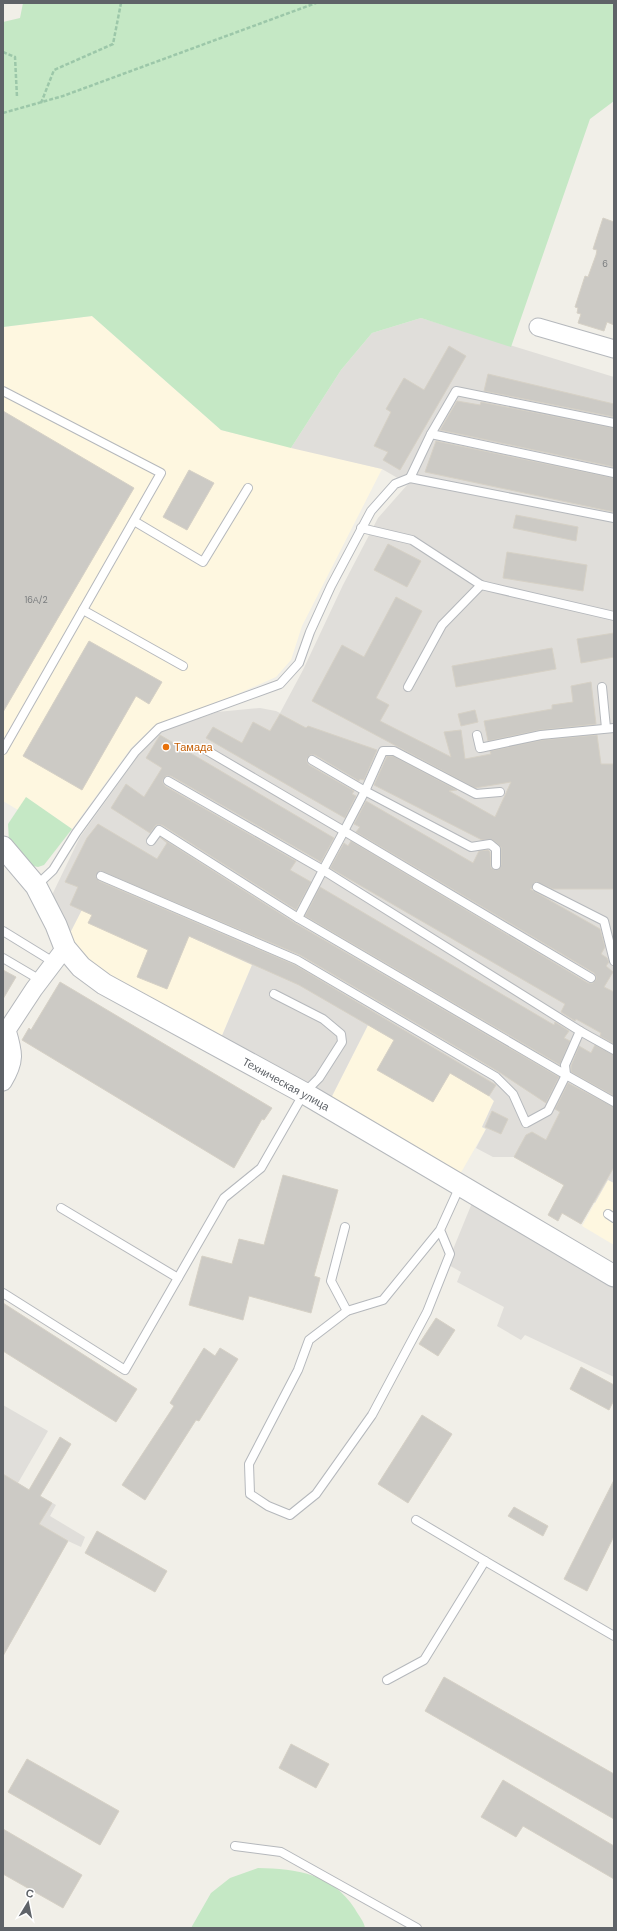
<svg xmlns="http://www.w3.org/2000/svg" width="617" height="1931" font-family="'DM Sans',sans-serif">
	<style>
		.commercial { fill: #fef7e0 }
		.industrial { fill: #e0deda }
		.green { fill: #c5e8c5 }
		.building { fill: #cccac5; stroke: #d6d1c6 }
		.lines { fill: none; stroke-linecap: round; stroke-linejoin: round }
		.service-casing { stroke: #b5b8bc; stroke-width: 10 }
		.minor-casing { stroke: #b5b8bc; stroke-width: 19 }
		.tertiary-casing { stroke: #b5b8bc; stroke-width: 23 }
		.path { stroke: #9cc7a9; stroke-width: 2.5; stroke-dasharray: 4 2; stroke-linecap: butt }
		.service { stroke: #fff; stroke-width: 8 }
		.minor { stroke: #fff; stroke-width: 17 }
		.tertiary { stroke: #fff; stroke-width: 21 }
		.food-dot { fill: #e8710a; stroke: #fff; stroke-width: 1.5 }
		.labels { text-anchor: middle; stroke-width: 3; stroke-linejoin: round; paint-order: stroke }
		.number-label { font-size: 9px; fill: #7a7d7f }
		.food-label { font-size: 11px; fill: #c56008; stroke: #fff; text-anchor: start }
		.street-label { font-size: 11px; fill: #5f6368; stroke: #fff }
	</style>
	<rect width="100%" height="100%" fill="#f1efe8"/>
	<!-- commercial -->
	<g class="commercial">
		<polygon points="92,316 221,430 382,469 302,626 291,660 276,677 233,696 154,726 131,748 72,829 27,798 18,810 3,801 3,327"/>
		<polygon points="91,892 252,965 221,1038 91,964 78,952 69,935"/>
		<polygon points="368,1025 489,1096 494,1101 482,1127 486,1129 459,1176 329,1102"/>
		<polygon points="608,1179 614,1183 614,1245 582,1226"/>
	</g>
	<!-- industrial -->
	<g class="industrial">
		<polygon points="421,318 614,377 614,1183 608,1180 595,1203 514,1157 493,1157 476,1148 486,1129 482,1127 494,1101 489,1096 368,1025 329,1102 221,1038 252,965 91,892 69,935 52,895 80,837 138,756 160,732 217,712 260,708 276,711 280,713 303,670 343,585 378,518 408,484 382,469 291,448 341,370 372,333"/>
		<polygon points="472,1203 614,1286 614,1377 525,1335 521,1340 497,1326 504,1307 457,1282 461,1272 447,1264"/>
		<polygon points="3,1405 48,1431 18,1483 56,1505 50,1516 85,1537 81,1547 68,1541 3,1656"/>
	</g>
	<!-- green -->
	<g class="green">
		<polygon points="23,3 614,3 614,101 590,119 511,347 421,318 372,333 341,370 291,448 221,430 92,316 3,327 3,22 20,18"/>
		<polygon points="26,797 72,829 44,865 38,867 29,865 9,841 8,824"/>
		<path d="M258 1868C297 1869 332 1873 355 1909 358 1915 364 1921 365 1928H191L211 1893 230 1878Z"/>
	</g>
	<!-- building -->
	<g class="building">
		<polygon points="603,218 614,222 614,325 607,322 604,331 578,323 581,314 577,313 578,308 575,307 585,276 588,277 596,255 597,250 593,249"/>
		<polygon points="449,346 466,356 400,470 383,460 388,452 374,446 391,412 386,409 404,378 424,390"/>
		<polygon points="488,374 614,404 614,417 484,391"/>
		<polygon points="457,401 480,405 481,402 614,428 614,467 440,430"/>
		<polygon points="3,411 134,488 3,712"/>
		<polygon points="436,441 614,478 614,512 425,472"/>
		<polygon points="189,470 214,483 187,530 163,517"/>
		<polygon points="516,515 578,527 576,541 513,528"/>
		<polygon points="388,544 421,561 407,587 374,570"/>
		<polygon points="507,552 587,565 583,591 503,578"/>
		<polygon points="396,597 422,611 376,698 389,705 380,721 451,757 444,732 461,730 465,759 491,754 490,751 542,740 597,735 601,764 614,764 614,889 553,889 537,882 534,883 532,889 530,889 600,929 605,947 601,954 607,958 609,962 606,966 613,972 604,987 614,992 614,1044 600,1036 601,1033 576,1019 575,1021 561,1012 565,1004 330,868 344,843 348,846 351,841 588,983 593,983 596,980 596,976 594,973 356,832 360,827 354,824 366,801 473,863 479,851 488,850 490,852 491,868 496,870 501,865 501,847 493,840 482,840 374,785 387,756 393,756 457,790 449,791 495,817 511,782 475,788 312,701 342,645 364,657"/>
		<polygon points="614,633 614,657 581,663 577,639"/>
		<polygon points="89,641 162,682 149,704 136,696 82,790 23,756"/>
		<polygon points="552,648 556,669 456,687 452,666"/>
		<polygon points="591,682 596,724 540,730 488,741 484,721 552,709 552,705 573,702 571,686"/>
		<polygon points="475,710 478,722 461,726 458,714"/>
		<polygon points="280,714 306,728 308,726 377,750 364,780 360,779 359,781 315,755 310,755 307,758 307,762 309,765 354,791 352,794 356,796 345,818 206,738 213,727 242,743 253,722 270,731"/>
		<polygon points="160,735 334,838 321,862 171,776 166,776 163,779 163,783 165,786 296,861 290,870 311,882 296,910 162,825 156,825 150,833 111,808 126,784 144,797 162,768 146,758"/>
		<polygon points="98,824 157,859 167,843 160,837 295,923 559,1077 546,1103 499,1072 300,955 100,871 96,876 99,881 295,965 496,1085 489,1096 450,1073 433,1102 377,1070 394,1040 299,985 189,936 167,989 137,977 148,950 88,923 92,915 70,905 78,887 65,882 87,838"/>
		<polygon points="320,887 554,1025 555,1022 569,1031 564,1038 570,1041 560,1065 305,916"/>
		<polygon points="3,970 16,977 3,999"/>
		<polygon points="60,982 272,1108 264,1120 262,1119 234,1168 22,1040 29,1028 31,1030"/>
		<polygon points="595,1045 614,1055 614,1096 571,1072 571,1066 579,1046 591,1053"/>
		<polygon points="568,1083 614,1107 614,1167 581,1224 562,1213 558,1221 548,1215 564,1185 514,1157 526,1135 532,1132 546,1140 560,1112 555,1109"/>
		<polygon points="492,1111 508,1119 501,1134 485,1127"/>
		<polygon points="283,1175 338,1190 314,1276 320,1278 311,1313 249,1296 243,1320 189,1305 202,1256 232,1264 239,1239 264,1245"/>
		<polygon points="3,1303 137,1389 116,1422 3,1351"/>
		<polygon points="436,1318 455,1330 438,1356 419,1344"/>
		<polygon points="204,1348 215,1356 220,1348 238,1359 199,1421 196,1420 145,1500 122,1485 174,1406 170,1403"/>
		<polygon points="581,1367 614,1385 614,1400 609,1410 570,1389"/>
		<polygon points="422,1415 452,1434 408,1503 378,1484"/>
		<polygon points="60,1437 71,1444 40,1496 52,1503 39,1524 68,1541 3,1656 3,1474 29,1490"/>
		<polygon points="614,1480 614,1536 587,1591 564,1579"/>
		<polygon points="514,1507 548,1526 543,1536 508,1516"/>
		<polygon points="97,1531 167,1571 155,1592 85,1553"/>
		<polygon points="444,1677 614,1774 614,1819 425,1711"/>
		<polygon points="291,1744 329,1764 316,1788 279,1768"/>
		<polygon points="27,1759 119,1811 100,1845 8,1792"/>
		<polygon points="503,1780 614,1846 614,1879 523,1826 516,1837 481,1817"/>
		<polygon points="3,1829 82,1875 63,1908 3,1874"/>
	</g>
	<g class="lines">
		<defs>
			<g id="service">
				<polyline points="3,391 161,473 3,750"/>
				<polyline points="431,434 456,391 614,423"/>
				<polyline points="410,478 431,434 614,473"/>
				<polyline points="134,521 203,562 248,488"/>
				<polyline points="361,528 412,540 481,585 442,625 408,687"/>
				<polyline points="481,585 614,616"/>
				<polyline points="83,610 183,666"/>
				<polyline points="602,687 606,728"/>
				<polyline points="477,735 480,748 541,735 614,728"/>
				<polyline points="206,750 344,831 365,791 471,847 490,844 496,849 496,865"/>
				<polyline points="312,760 365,791 383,751 394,751 476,794 500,792"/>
				<polyline points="151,841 159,830 298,918 323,870 168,781"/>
				<polyline points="101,876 297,960 496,1077 513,1094 526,1123 548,1111 566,1075 614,1102"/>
				<polyline points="36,886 53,870 76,833 135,752 159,728 280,684 299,663 310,632 331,586 371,511 395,484 410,478 614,518"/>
				<polyline points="537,887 604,921 614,961"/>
				<polyline points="298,918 566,1075"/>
				<polyline points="3,931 55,963"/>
				<polyline points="3,958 42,981"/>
				<polyline points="580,1031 323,870 344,831 591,978"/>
				<polyline points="566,1075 565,1065 580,1031 614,1050"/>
				<polyline points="61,1208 178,1278"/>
				<polyline points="608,1214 614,1218"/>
				<polyline points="345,1227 331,1281 347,1311"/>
				<polyline points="440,1230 383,1300 347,1311 309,1340 298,1370 249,1464 250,1494 268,1506 290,1515 316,1494 372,1415 427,1312 450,1254 440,1230 460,1186"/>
				<polyline points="3,1293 125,1370 224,1198 261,1168 304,1093 319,1078 342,1042 341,1034 323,1019 274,994"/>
				<polyline points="485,1561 614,1636"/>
				<polyline points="387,1680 424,1660 485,1561 416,1520"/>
				<polyline points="235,1846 281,1852 417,1928"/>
			</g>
			<g id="minor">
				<polyline points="538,327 614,349"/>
				<path d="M3 1082C16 1061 14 1053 7 1030L34 989 65 948"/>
			</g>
			<polyline id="tertiary" points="3,847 36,886 56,925 65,948 81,967 104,984 304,1093 614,1276"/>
		</defs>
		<!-- service casing -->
		<use href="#service" class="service-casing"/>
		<!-- minor casing -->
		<use href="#minor" class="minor-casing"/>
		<!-- tertiary casing -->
		<use href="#tertiary" class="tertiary-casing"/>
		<!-- path -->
		<g class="path">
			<polyline points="3,52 15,57 17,97"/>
			<polyline points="41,103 54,70 113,44 121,3"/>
			<polyline points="3,113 63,96 316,3"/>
		</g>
		<!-- service -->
		<use href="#service" class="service"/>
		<!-- minor -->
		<use href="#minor" class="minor"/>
		<!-- tertiary -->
		<use href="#tertiary" class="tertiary"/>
	</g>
	<!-- markers -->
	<circle class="food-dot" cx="166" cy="747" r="4"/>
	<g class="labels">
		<!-- number labels -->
		<g class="number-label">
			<text x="605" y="267">6</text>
			<text x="36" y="603">16А/2</text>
		</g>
		<!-- food labels -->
		<g class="food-label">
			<text x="174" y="751">Тамада</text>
		</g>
		<!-- street labels -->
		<g class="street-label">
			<text transform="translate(286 1084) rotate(29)" y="4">Техническая улица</text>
		</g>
	</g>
	<!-- border -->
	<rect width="617" height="1931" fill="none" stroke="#5f6368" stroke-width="8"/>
	<!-- north arrow -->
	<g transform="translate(28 1903) rotate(10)" stroke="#ffffff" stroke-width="3" paint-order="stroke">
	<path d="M0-3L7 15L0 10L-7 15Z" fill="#5f6368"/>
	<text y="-6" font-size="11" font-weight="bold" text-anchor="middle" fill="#5f6368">С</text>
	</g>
</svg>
